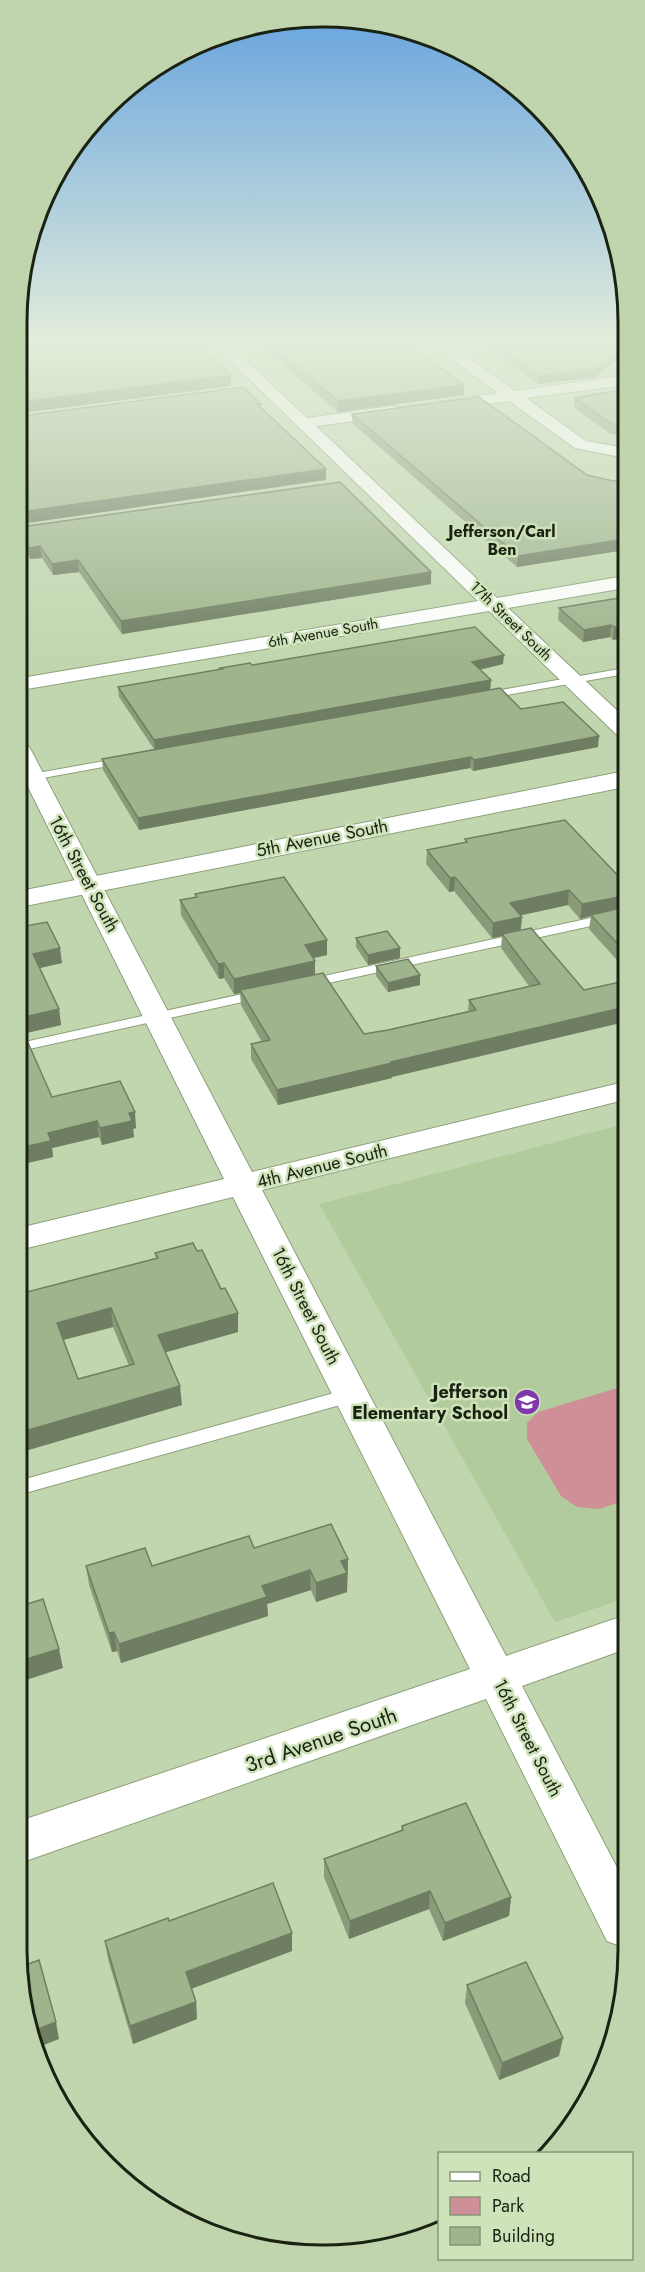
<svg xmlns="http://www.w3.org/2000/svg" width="645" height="2272" font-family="Jost,sans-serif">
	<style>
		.built { fill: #b2cb9c }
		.green { fill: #cf8f98 }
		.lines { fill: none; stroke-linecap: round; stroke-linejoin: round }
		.service-casing { stroke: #8da17a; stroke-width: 2 }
		.minor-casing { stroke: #8da17a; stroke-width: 2 }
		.tertiary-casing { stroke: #8da17a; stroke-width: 2 }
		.service { fill: #fff; fill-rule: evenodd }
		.minor { fill: #fff; fill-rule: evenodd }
		.tertiary { fill: #fff; fill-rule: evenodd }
		.wall { fill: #899b78; fill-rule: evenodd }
		.shaded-wall { fill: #6f7e62 }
		.building { fill: #9fb48c; stroke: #6f7e62; stroke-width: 1.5; fill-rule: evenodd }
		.labels { text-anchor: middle; stroke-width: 5; stroke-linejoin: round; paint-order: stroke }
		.far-street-label { font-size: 15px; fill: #1a2212; stroke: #cee3ba }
		.far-neighbourhood-label { font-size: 16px; font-weight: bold; fill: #1a2212; stroke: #cee3ba }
		.street-label { font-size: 18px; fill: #1a2212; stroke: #cee3ba }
		.poi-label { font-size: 18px; font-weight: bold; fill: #1a2212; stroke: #cee3ba; text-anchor: end }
		.near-street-label { font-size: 21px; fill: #1a2212; stroke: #cee3ba }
		.rim { fill: none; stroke: #1a2212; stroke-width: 3 }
	</style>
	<rect width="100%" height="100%" fill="#c1d6ae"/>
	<!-- built -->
	<polygon class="built" points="624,1124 623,1599 555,1622 319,1204"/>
	<!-- green -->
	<polygon class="green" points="624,1386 624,1501 599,1509 577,1507 561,1496 527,1439 527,1423 538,1412"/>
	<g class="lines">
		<defs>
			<g id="service">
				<polygon points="625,668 625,674 484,699 479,696 484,693"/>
				<polygon points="121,758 127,761 125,763 21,782 21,776"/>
				<polygon points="609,914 615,918 614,921 310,987 303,983 310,979"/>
				<polygon points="260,990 267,994 265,997 20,1051 20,1043"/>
				<polygon points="352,1388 358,1390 361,1395 358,1400 18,1495 18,1481"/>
			</g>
			<g id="minor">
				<polygon points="208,339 223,339 307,418 393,406 399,408 401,411 399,414 393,416 316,426 497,598 625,576 625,588 508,608 625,718 625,737 617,735 489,611 21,690 21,678 478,601"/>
				<polygon points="425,339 441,339 515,391 626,375 626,385 526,398 586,441 626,448 626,458 575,448 509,401 444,410 438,408 436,405 438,402 498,393"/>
				<polygon points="21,745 29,747 32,752 252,1172 624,1082 624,1100 262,1190 506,1656 623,1616 623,1650 522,1686 623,1879 623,1947 607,1941 486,1699 17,1864 17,1822 470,1669 233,1197 19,1250 19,1228 224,1179 21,773"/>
			</g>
			<polygon id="tertiary" points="625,771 625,787 20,907 20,891"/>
		</defs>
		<!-- service casing -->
		<use href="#service" class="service-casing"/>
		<!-- minor casing -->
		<use href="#minor" class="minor-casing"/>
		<!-- tertiary casing -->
		<use href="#tertiary" class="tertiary-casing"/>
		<!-- service -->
		<use href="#service" class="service"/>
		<!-- minor -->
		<use href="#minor" class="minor"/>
		<!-- tertiary -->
		<use href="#tertiary" class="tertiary"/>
	</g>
	<!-- wall -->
	<g class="wall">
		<polygon points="259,339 401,339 464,385 464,395 338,412 263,348 263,342"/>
		<polygon points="475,339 626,339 595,377 539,384"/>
		<polygon points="626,389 626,436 611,434 574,408 575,398"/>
		<polygon points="352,414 587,475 613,481 626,479 625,550 517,567 352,423"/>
		<polygon points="21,527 431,584 122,634 79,572 53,575 42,558 30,559 21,546"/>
		<polygon points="625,597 625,637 613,640 610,637 583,642 558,620 559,608"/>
		<polygon points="503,664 480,670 491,680 490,690 521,709 598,747 473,771 470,768 139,830 103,770 102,759 154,749 119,697 118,687 221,669 220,668 252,665"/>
		<polygon points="465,839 625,883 625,969 589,929 591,916 580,919 568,905 520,915 522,917 521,930 584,990 392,1077 392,1078 278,1105 251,1059 251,1044 262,1042 241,1005 240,993 234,994 224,978 219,979 181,915 180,900 196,897 195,894 327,940 327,955 313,958 315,961 315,974 364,1034 388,1030 468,1011 469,1000 529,986 501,948 502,936 492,938 454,891 449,892 426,864 427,850 465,842"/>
		<polygon points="20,927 62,963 40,968 59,1009 61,1025 22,1034 22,1036 52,1097 136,1128 133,1129 134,1137 102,1145 99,1137 52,1148 53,1157 19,1165"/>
		<polygon points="356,938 400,948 400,958 368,965 356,947"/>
		<polygon points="376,966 420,985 388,992 376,976"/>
		<path d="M155 1253 238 1332 165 1352 182 1405 18 1453 19 1294 156 1259ZM113 1327 129 1366 78 1379 63 1340Z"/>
		<polygon points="254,1548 348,1559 347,1592 316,1602 311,1590 267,1604 268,1616 121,1663 117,1651 112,1652 89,1585 86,1566 152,1566"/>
		<polygon points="402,1826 511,1897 509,1916 443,1941 429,1909 349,1939 324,1877 324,1859 401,1831"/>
		<polygon points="169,1921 292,1951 191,1989 196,2002 197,2019 133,2044 108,1959 105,1941"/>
		<polygon points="467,1985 559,2056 499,2080 465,2003"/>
	</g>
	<!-- shaded-wall -->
	<g class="shaded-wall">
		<polygon points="626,346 626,353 595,377 539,384 540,376"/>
		<polygon points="231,375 231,386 22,413 22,402"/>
		<polygon points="464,385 464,395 338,412 338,401"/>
		<polygon points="326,469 326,480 21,524 21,512"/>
		<polygon points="625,539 625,550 517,567 518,556"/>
		<polygon points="40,546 42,558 30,559 29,548"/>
		<polygon points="78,560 79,572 53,575 52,564"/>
		<polygon points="431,572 431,584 122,634 121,621"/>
		<polygon points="611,625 610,637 583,642 584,630"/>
		<polygon points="625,625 625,637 613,640 614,627"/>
		<polygon points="504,655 503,664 472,671 472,662"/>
		<polygon points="491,680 490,690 155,750 154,740"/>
		<polygon points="599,736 598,747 473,771 474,760"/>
		<polygon points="471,757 470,768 139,830 138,818"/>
		<polygon points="455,877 454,891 449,892 450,878"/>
		<polygon points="569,890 568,905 509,918 510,903"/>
		<polygon points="625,896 625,910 591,915 591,916 580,919 582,904"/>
		<polygon points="522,917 520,932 502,934 502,936 492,938 493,923"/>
		<polygon points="327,940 327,955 305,960 305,945"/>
		<polygon points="60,948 62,963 35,969 33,954"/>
		<polygon points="400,948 400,958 368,965 368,955"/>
		<polygon points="315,961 315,976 240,990 240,993 234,994 234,979"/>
		<polygon points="224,963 224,978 219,979 218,964"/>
		<polygon points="420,975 420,985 388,992 388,983"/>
		<polygon points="625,1007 625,1022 392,1077 392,1078 278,1105 277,1090 391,1062"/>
		<polygon points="59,1009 61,1025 22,1034 23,1040 20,1041 20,1018"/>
		<polygon points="135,1112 136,1128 133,1129 134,1137 102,1145 100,1128 129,1113"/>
		<polygon points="97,1121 99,1137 52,1148 53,1157 19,1165 19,1148 48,1133"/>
		<polygon points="111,1308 113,1327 59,1341 57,1323"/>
		<polygon points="238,1313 238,1332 160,1354 158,1335"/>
		<polygon points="180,1386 182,1405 18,1453 18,1433"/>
		<polygon points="348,1559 347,1592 316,1602 316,1583 341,1561"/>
		<polygon points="310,1570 311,1590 267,1604 268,1616 121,1663 119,1644 262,1586"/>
		<polygon points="114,1632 117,1651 112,1652 109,1633"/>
		<polygon points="59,1649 63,1668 17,1683 17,1662"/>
		<polygon points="430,1891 429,1909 349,1939 350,1921"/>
		<polygon points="511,1897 509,1916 443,1941 445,1923"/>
		<polygon points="292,1933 292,1951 188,1990 186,1972"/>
		<polygon points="196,2002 197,2019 133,2044 130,2026"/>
		<polygon points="56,2022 59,2039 36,2048 33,2031"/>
		<polygon points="563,2038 559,2056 499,2080 502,2063"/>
	</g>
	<!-- building -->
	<g class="building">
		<polygon points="22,339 192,339 231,375 22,402"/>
		<polygon points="263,339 401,339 464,385 338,401"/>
		<polygon points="486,339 626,339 626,346 596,369 540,376"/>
		<polygon points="244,387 261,404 257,404 326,469 21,512 22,416"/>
		<polygon points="626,389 626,425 612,424 575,398"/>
		<polygon points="479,397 587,475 613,481 626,479 625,539 518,556 352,414"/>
		<polygon points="340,482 431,572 121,621 78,560 52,564 40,546 29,548 21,536 21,527"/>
		<polygon points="625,597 625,625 614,627 611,625 584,630 559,608"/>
		<polygon points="475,627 504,655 472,662 491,680 154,740 118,687 222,669 220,668 250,663 252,665"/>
		<polygon points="500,688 521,709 563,702 599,736 474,760 471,757 138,818 102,759"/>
		<polygon points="565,820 625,883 625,896 582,904 569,890 510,903 522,917 493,923 455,877 450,878 427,850 467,842 465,839"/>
		<polygon points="284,877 327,940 305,945 315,961 234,979 224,963 218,964 180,900 197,897 195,894"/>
		<polygon points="625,907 625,952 591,915"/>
		<polygon points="47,922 60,948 33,954 59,1009 20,1018 20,927"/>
		<polygon points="531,928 584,990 620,982 625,987 625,1007 391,1062 392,1063 277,1090 251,1044 270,1040 240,990 323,973 364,1034 388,1030 476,1010 469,1000 540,984 502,934"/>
		<polygon points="387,931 400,948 368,955 356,938"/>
		<polygon points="408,959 420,975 388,983 376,966"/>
		<polygon points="25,1036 52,1097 120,1081 135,1112 129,1113 132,1121 100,1128 97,1121 48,1133 51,1141 19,1148 20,1037"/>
		<path d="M193 1243 197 1251 202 1250 221 1289 225 1288 238 1313 158 1335 180 1386 18 1433 19 1294 158 1258 155 1253ZM111 1308 134 1364 78 1379 57 1323Z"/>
		<polygon points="331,1524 348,1559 341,1561 347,1573 316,1583 310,1570 262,1586 267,1597 119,1644 114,1632 109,1633 86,1566 145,1548 152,1566 249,1536 254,1548"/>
		<polygon points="43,1599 59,1649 17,1662 18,1607"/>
		<polygon points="466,1803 511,1897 445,1923 430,1891 350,1921 324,1859 403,1830 402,1826"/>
		<polygon points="273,1883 292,1933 186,1972 196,2002 130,2026 105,1941 168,1918 169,1921"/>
		<polygon points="39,1960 56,2022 33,2031 20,1967"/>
		<polygon points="526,1962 563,2038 502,2063 467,1985"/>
	</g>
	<!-- sky -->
	<linearGradient id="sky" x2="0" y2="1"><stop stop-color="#64a2df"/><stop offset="0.52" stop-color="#e3eddb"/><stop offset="1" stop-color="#e3eddb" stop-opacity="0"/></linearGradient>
	<rect width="645" height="657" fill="url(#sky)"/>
	<!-- icons -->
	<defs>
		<symbol id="school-disc" viewBox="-11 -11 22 22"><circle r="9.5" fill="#7f37a9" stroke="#cee3ba"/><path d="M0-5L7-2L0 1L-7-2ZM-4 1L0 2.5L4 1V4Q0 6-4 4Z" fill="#fff"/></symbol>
	</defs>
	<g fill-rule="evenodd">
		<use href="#school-disc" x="512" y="1387" width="30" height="30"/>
	</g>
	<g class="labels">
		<!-- far-street labels -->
		<g class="far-street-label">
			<text transform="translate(511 621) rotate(44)" y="5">17th Street South</text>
			<text transform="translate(323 633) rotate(-10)" y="5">6th Avenue South</text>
		</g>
		<!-- far-neighbourhood labels -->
		<g class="far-neighbourhood-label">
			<text x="502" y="537">Jefferson/Carl<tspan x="502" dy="18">Ben</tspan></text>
		</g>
		<!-- street labels -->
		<g class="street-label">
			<text transform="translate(322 838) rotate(-11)" y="6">5th Avenue South</text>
			<text transform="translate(84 874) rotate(62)" y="6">16th Street South</text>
			<text transform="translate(322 1166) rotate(-14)" y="6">4th Avenue South</text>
			<text transform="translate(306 1306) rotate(63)" y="6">16th Street South</text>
			<text transform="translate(528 1738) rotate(63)" y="6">16th Street South</text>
		</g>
		<!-- poi labels -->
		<g class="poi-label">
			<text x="508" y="1398">Jefferson<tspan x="508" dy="21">Elementary School</tspan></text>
		</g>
		<!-- near-street labels -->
		<g class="near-street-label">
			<text transform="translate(321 1740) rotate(-19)" y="7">3rd Avenue South</text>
		</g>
	</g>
	<!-- crop -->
	<path d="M0 0H645V2272H0ZM322 27H323A295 295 0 0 1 618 322V1950A295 295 0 0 1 323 2245H322A295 295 0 0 1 27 1950V322A295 295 0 0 1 322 27Z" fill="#c0d4ad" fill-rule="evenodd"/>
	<path class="rim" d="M322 27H323A295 295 0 0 1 618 322V1950A295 295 0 0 1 323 2245H322A295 295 0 0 1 27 1950V322A295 295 0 0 1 322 27Z"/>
	<!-- legend -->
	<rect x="438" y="2152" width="195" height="108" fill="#cee3ba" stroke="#869677" stroke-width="1.5"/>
	<rect x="450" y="2172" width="30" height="9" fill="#ffffff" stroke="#869677" stroke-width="1.5"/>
	<text x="492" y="2182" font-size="18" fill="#1a2212">Road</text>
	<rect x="450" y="2197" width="30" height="18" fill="#cf8f98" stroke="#869677" stroke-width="1.5"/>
	<text x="492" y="2212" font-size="18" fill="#1a2212">Park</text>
	<rect x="450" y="2227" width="30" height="18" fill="#9fb48c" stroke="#869677" stroke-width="1.5"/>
	<text x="492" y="2242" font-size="18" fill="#1a2212">Building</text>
</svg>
